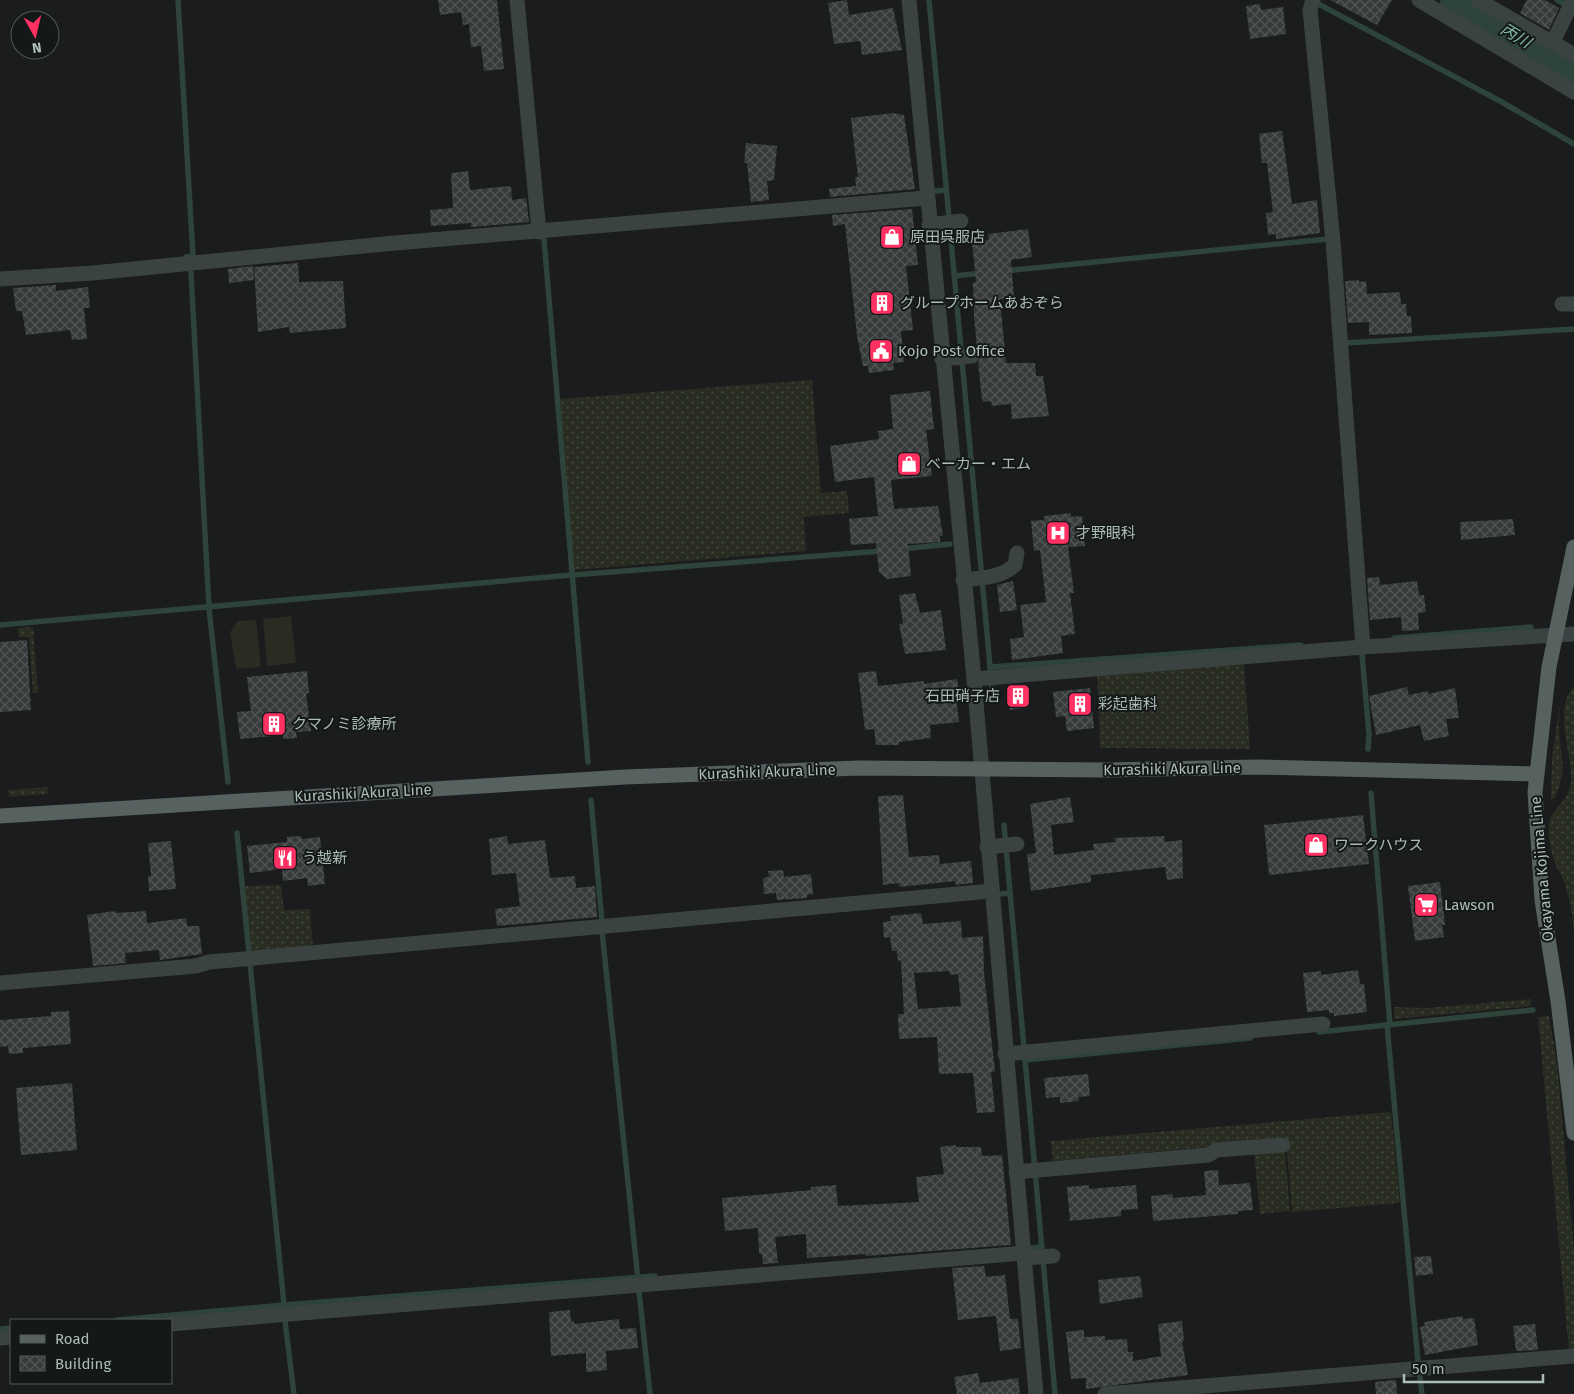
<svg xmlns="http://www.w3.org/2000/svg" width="1574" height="1394" font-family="'Fira Sans','Noto Sans JP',sans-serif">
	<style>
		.grass { fill: url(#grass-dots) }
		.green { fill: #282c21 }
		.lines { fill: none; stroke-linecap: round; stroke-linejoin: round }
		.stream { stroke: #2e4339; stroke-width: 5.5 }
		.river { stroke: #2e4339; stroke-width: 34 }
		.building { fill: url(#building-cross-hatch); fill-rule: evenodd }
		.minor { stroke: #3b4242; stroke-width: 15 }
		.major { stroke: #566160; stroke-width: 15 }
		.labels { text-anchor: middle; stroke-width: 4; stroke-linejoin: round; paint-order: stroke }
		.poi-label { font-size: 15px; fill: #acbdb9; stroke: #151818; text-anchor: start }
		.street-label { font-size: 15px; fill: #acbdb9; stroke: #151818 }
		.water-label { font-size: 16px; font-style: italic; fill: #80baa1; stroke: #151818 }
	</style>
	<defs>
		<pattern id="grass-dots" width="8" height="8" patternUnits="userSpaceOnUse" patternTransform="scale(1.25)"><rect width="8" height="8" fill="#282c21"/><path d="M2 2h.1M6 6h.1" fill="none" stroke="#44493f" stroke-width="1.8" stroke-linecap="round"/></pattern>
		<pattern id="building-cross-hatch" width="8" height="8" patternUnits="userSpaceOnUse" patternTransform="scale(1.25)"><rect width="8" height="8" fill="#373b3c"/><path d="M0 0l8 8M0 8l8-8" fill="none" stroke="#515556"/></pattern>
	</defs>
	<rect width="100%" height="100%" fill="#1a1c1d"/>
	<!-- grass -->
	<g class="grass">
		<polygon points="812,380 821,493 847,491 849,513 804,517 806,551 574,570 560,399"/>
		<polygon points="33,627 38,693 33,693 29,637 19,637 18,628"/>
		<polygon points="1244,662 1250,749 1100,748 1097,672"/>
		<path d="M1574 686V941C1574 923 1571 902 1565 885 1562 874 1553 864 1552 853 1550 843 1546 824 1552 815 1559 804 1570 796 1571 782 1573 752 1552 712 1574 686Z"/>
		<path d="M1560 704C1560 713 1558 723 1559 732 1562 762 1567 767 1555 798L1551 800 1552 757Z"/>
		<polygon points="47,787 48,794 9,797 8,790"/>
		<polygon points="281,885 284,910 310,909 313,948 249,954 243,886"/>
		<polygon points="1531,999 1531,1006 1394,1019 1394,1007 1427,1008"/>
		<polygon points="1549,1016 1557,1062 1574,1249 1574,1351 1569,1351 1538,1017"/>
		<polygon points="1391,1112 1400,1203 1292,1212 1286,1140 1053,1161 1051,1141"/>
		<polygon points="1285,1151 1290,1211 1260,1214 1254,1153"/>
	</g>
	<!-- green -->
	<g class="green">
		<polygon points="291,616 296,663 267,666 263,619"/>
		<polygon points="256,620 261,667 236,669 230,632 238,621"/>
	</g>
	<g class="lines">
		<!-- stream -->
		<g class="stream">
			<polyline points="178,0 193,256 186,257"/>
			<polyline points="929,0 992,688"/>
			<polyline points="1557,0 1568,6"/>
			<polyline points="1313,1 1500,101 1574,144"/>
			<polyline points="936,191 946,190"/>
			<polyline points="544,239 588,762"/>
			<polyline points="1004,271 1328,239"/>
			<polyline points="191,273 209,608 228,782"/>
			<polyline points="954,276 982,273"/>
			<polyline points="1346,343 1574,329"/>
			<polyline points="901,549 950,544"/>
			<polyline points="0,625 572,575 882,551"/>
			<polyline points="1394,638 1531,627"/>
			<polyline points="1362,654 1369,735 1368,749"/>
			<polyline points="990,667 1301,645"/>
			<polyline points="1371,793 1390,1025"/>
			<polyline points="591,800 602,922"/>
			<polyline points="1004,825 1055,1394"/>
			<polyline points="1000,894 1010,893"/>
			<polyline points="602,931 638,1280"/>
			<polyline points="1387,1025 1418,1362"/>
			<polyline points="1319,1032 1533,1010"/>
			<polyline points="1025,1060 1250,1038"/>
			<polyline points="1031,1248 1042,1247"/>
			<polyline points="639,1291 650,1394"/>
			<polyline points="284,1308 284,1305 655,1276"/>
			<polyline points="117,1320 284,1305 237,833"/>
			<polyline points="285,1321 294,1394"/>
			<polyline points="0,1329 11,1328"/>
			<polyline points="1420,1377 1422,1394"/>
		</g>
		<!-- river -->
		<polyline class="river" points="1457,0 1574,70"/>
	</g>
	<!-- building -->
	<g class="building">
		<polygon points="438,0 497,0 504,69 484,71 481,46 471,47 469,24 463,25 461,12 440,15"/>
		<polygon points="847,0 849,15 893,8 902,50 862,55 860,41 834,44 828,3"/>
		<polygon points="1330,0 1392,0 1377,25"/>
		<polygon points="1527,0 1545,0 1559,8 1549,30 1520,13"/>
		<polygon points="1260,4 1261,10 1283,7 1286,34 1250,39 1246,6"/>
		<polygon points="893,113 904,115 915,189 830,197 829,189 856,186 855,177 858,177 851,118"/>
		<polygon points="1282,131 1292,204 1317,200 1320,233 1276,239 1276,234 1268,235 1266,213 1273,212 1267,163 1262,163 1259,134"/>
		<polygon points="746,143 777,146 774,180 767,181 769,200 751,202 747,163 744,163"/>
		<polygon points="468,171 470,190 511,186 512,200 526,198 529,222 471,227 471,223 431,226 430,210 453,208 451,173"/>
		<polygon points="912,209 918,265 906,266 913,330 901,331 904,362 893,363 894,370 869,373 868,366 863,366 857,336 845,224 833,226 832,215"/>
		<polygon points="1028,229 1032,257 1011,260 1014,298 1000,299 1006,363 1035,363 1036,376 1043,376 1049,416 1012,419 1011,404 992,406 991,401 983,402 982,399 978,363 981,356 977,348 974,317 973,283 976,282 972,241 989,240 988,234"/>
		<polygon points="298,263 299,282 343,281 346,328 290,333 289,327 258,332 254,267"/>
		<polygon points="253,266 254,280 229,283 228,269"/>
		<polygon points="1359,280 1359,282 1366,281 1367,294 1400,292 1401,304 1406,304 1407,316 1411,316 1412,333 1369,335 1369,322 1348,323 1345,281"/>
		<polygon points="56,285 56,291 88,287 90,308 84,308 87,339 72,340 70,330 26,335 22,311 16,311 13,288"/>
		<polygon points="930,391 934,429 926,430 932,476 891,480 894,509 938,506 943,536 940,536 940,542 908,544 911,576 887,579 879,572 876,543 851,545 849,519 878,516 874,477 835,482 830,446 879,439 878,431 893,429 890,395"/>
		<polygon points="1071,513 1071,517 1082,516 1085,546 1068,547 1074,593 1070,593 1075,634 1061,636 1063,653 1012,660 1010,639 1024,637 1020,605 1046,602 1040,550 1034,551 1031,521 1044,520 1044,516"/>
		<polygon points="1513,519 1515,535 1461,540 1460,522"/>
		<polygon points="1379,577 1380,585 1417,581 1419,595 1424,595 1426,612 1418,613 1419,630 1402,631 1401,617 1370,620 1367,578"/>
		<polygon points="1013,581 1017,610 1000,612 997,585"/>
		<polygon points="915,593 920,613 941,610 946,650 905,654 899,624 903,624 899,595"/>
		<polygon points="27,640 31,710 0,712 0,642"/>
		<polygon points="307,671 309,693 306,694 311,731 296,732 297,738 283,739 283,735 240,739 237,712 251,711 247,677"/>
		<polygon points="876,671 878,686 924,681 924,684 957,679 960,698 956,698 959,722 930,725 931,738 899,742 899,745 876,745 874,729 865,730 858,673"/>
		<polygon points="1025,684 1028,707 1010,710 1007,686"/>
		<polygon points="1407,687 1409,695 1428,691 1428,694 1455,688 1459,718 1446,719 1449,736 1424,741 1420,725 1376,735 1369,696"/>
		<polygon points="1090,688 1094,728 1067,731 1065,716 1056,717 1053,692"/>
		<polygon points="903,795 909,857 939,855 940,864 971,861 973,883 956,885 955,881 900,887 899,883 883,885 878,796"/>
		<polygon points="1070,797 1074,822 1051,825 1054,855 1094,850 1093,844 1115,842 1114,838 1164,836 1165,842 1182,840 1183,878 1167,880 1165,867 1091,875 1091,882 1031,891 1027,854 1036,853 1030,804"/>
		<polygon points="1363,815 1369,864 1269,875 1264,825"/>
		<polygon points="301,836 302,839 320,837 325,884 308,886 307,878 283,881 282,869 250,873 247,846 287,842 287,837"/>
		<polygon points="507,836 508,844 545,840 550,878 575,876 576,888 595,886 597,917 497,926 495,909 520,906 516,873 492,875 489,839"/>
		<polygon points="171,841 176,889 149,891 148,876 151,876 148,843"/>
		<polygon points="783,870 784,877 811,874 813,894 807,895 807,898 777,900 776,893 764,894 763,878 769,877 768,871"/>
		<polygon points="1440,882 1445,925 1442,925 1444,937 1415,941 1408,886"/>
		<polygon points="115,911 116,913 146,911 147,923 186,918 187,926 199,926 202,954 160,960 159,950 125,953 126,963 93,966 87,915"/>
		<path d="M921 913 923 924 961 921 962 938 983 936 984 973 995 1071 991 1072 995 1112 977 1113 973 1073 939 1074 937 1037 899 1039 898 1014H904L901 960 898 961 897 951H892L890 937 884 938 883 922 891 921 890 916ZM949 971 950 975 958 974 961 1006 918 1009 914 973Z"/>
		<polygon points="1358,970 1360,984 1364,984 1367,1012 1334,1016 1334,1013 1329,1013 1329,1010 1307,1012 1303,973 1321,971 1321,975"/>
		<polygon points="69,1011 71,1044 23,1048 23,1053 9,1054 8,1046 0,1047 0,1020 51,1016 51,1012"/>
		<polygon points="1088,1074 1090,1096 1078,1097 1079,1101 1060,1103 1060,1097 1046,1098 1044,1078"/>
		<polygon points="72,1083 77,1150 21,1155 16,1088"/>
		<polygon points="956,1145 956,1147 981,1147 982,1156 1002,1155 1011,1245 866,1256 866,1254 807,1258 806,1234 775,1237 778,1263 763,1264 762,1254 759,1254 758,1228 725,1231 722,1198 811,1190 811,1187 836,1185 838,1206 919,1202 916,1177 944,1174 940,1147"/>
		<polygon points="1218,1170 1219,1185 1250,1183 1253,1210 1238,1211 1238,1214 1153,1221 1151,1196 1172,1194 1173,1198 1206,1195 1204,1171"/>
		<polygon points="1089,1185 1089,1189 1136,1185 1138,1209 1121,1210 1121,1216 1070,1221 1067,1187"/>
		<polygon points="1431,1256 1433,1274 1416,1276 1414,1257"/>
		<polygon points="984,1266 986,1277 1005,1275 1010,1319 1018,1319 1021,1348 1000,1351 996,1316 958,1320 952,1268"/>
		<polygon points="1140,1276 1143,1297 1100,1304 1098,1280"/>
		<polygon points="570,1310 571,1322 574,1321 574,1324 619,1319 620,1329 636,1328 638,1348 606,1351 607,1370 586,1372 586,1353 551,1356 549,1312"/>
		<polygon points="1462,1316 1463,1319 1474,1318 1478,1345 1425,1355 1420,1327 1425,1326 1424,1322"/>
		<polygon points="1182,1321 1184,1341 1182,1341 1188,1375 1086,1389 1086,1378 1071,1379 1066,1332 1084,1330 1084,1337 1105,1336 1105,1340 1127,1339 1128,1352 1133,1352 1133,1361 1161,1356 1158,1324"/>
		<polygon points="1535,1324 1538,1350 1516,1351 1513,1326"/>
		<polygon points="978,1373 980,1383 1018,1378 1020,1394 957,1394 954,1377"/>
		<polygon points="1396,1380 1397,1394 1376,1394 1375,1382"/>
	</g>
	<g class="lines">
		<!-- minor -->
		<g class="minor">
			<polyline points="517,0 539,232"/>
			<polyline points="909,0 974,679 1036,1394"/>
			<polyline points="1313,0 1310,10 1333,241 1363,647"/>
			<polyline points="1419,0 1574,92"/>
			<polyline points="1478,0 1574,55"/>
			<polyline points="1553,42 1573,0"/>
			<polyline points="929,225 961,221"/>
			<polyline points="0,279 93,273 384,244 926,198"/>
			<polyline points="1562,304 1574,304"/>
			<polyline points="942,359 972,356"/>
			<path d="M963 580C981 578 1001 578 1015 565L1017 553"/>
			<polyline points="974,679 1363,647 1574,634"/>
			<polyline points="987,847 1017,844"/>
			<polyline points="0,983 196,966 209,962 244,959 991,891"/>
			<polyline points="1005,1054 1323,1024"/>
			<polyline points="1016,1172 1208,1155 1217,1150 1283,1145"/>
			<polyline points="1025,1258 1053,1256"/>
			<polyline points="171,1324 1024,1253"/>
			<polyline points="0,1338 11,1337"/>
			<polyline points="1105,1394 1574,1356"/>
		</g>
		<!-- major -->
		<g class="major">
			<polyline points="1574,547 1549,667 1535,792 1542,900 1558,1001 1574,1133"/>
			<polyline points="0,816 625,777 859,768 1107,770 1257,767 1536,774"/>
		</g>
	</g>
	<!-- icons -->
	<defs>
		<symbol id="shop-square" viewBox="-11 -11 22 22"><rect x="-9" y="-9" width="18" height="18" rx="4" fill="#ff3062" stroke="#151818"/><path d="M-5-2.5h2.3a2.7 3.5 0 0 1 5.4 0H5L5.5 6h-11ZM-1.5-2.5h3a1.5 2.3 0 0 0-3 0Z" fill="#fff"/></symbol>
		<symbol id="building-square" viewBox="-11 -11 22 22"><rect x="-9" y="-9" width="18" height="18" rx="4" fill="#ff3062" stroke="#151818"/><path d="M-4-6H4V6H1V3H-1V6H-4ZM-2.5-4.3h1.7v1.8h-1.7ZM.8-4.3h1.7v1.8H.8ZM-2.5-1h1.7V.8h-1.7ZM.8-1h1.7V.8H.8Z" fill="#fff"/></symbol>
		<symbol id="civic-square" viewBox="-11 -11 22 22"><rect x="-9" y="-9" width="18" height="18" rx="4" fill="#ff3062" stroke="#151818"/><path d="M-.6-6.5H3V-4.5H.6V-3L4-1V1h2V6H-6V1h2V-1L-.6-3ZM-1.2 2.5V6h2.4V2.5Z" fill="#fff"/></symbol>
		<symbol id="hospital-square" viewBox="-11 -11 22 22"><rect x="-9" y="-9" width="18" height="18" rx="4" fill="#ff3062" stroke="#151818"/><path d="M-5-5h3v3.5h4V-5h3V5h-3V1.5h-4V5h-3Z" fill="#fff"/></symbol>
		<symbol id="restaurant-square" viewBox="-11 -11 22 22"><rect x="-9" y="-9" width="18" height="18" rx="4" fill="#ff3062" stroke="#151818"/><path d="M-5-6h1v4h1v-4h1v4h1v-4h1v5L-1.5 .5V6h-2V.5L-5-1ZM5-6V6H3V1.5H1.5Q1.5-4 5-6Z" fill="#fff"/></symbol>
		<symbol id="supermarket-square" viewBox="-11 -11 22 22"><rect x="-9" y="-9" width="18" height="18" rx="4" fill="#ff3062" stroke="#151818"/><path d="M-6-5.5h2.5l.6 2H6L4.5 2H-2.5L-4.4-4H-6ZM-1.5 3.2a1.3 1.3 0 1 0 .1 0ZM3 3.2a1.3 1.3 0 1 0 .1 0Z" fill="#fff"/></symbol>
	</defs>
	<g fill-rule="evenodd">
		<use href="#shop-square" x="878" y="223" width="28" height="28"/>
		<use href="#building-square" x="868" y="289" width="28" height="28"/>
		<use href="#civic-square" x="867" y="337" width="28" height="28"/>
		<use href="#shop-square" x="895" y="450" width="28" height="28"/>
		<use href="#hospital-square" x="1044" y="519" width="28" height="28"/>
		<use href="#building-square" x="1004" y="682" width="28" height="28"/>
		<use href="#building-square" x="1066" y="690" width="28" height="28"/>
		<use href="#building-square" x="260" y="710" width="28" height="28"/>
		<use href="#shop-square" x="1302" y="831" width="28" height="28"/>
		<use href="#restaurant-square" x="271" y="844" width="28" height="28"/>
		<use href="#supermarket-square" x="1412" y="891" width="28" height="28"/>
	</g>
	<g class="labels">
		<!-- poi labels -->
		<g class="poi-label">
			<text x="910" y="242">原田呉服店</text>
			<text x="900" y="308">グループホームあおぞら</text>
			<text x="898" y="356">Kojo Post Office</text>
			<text x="926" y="469">ベーカー・エム</text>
			<text x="1076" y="538">才野眼科</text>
			<text x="1000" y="701" text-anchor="end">石田硝子店</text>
			<text x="1098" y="709">彩起歯科</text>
			<text x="292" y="729">クマノミ診療所</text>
			<text x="1334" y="850">ワークハウス</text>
			<text x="302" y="863">う越新</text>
			<text x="1444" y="910">Lawson</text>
		</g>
		<!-- street labels -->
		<g class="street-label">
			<text transform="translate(1172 769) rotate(-1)" y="5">Kurashiki Akura Line</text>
			<text transform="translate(767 772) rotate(-2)" y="5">Kurashiki Akura Line</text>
			<text transform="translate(363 793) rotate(-3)" y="5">Kurashiki Akura Line</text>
			<text transform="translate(1542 869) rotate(-95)" y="5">Okayama Kojima Line</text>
		</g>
		<!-- water labels -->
		<g class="water-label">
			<text transform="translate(1516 35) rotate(31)" y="6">丙川</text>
		</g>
	</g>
	<!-- legend -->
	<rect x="10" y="1319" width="162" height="65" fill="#151818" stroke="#515a58"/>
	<rect x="20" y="1335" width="25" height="8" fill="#566160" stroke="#515a58"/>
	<text x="55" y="1344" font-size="15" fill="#acbdb9">Road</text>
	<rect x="20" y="1356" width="25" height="15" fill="url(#building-cross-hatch)" stroke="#515a58"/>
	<text x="55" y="1369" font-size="15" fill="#acbdb9">Building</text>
	<!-- north arrow -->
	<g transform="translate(35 35) rotate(172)"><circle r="24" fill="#151818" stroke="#515a58"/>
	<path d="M0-4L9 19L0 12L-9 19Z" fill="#ff3062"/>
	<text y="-8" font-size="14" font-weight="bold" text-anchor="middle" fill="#acbdb9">N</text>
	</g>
	<!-- scale -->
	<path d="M1404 1374v8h139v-8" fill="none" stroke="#acbdb9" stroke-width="2.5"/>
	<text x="1412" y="1374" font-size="15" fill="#acbdb9" stroke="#151818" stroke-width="4" paint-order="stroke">50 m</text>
</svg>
